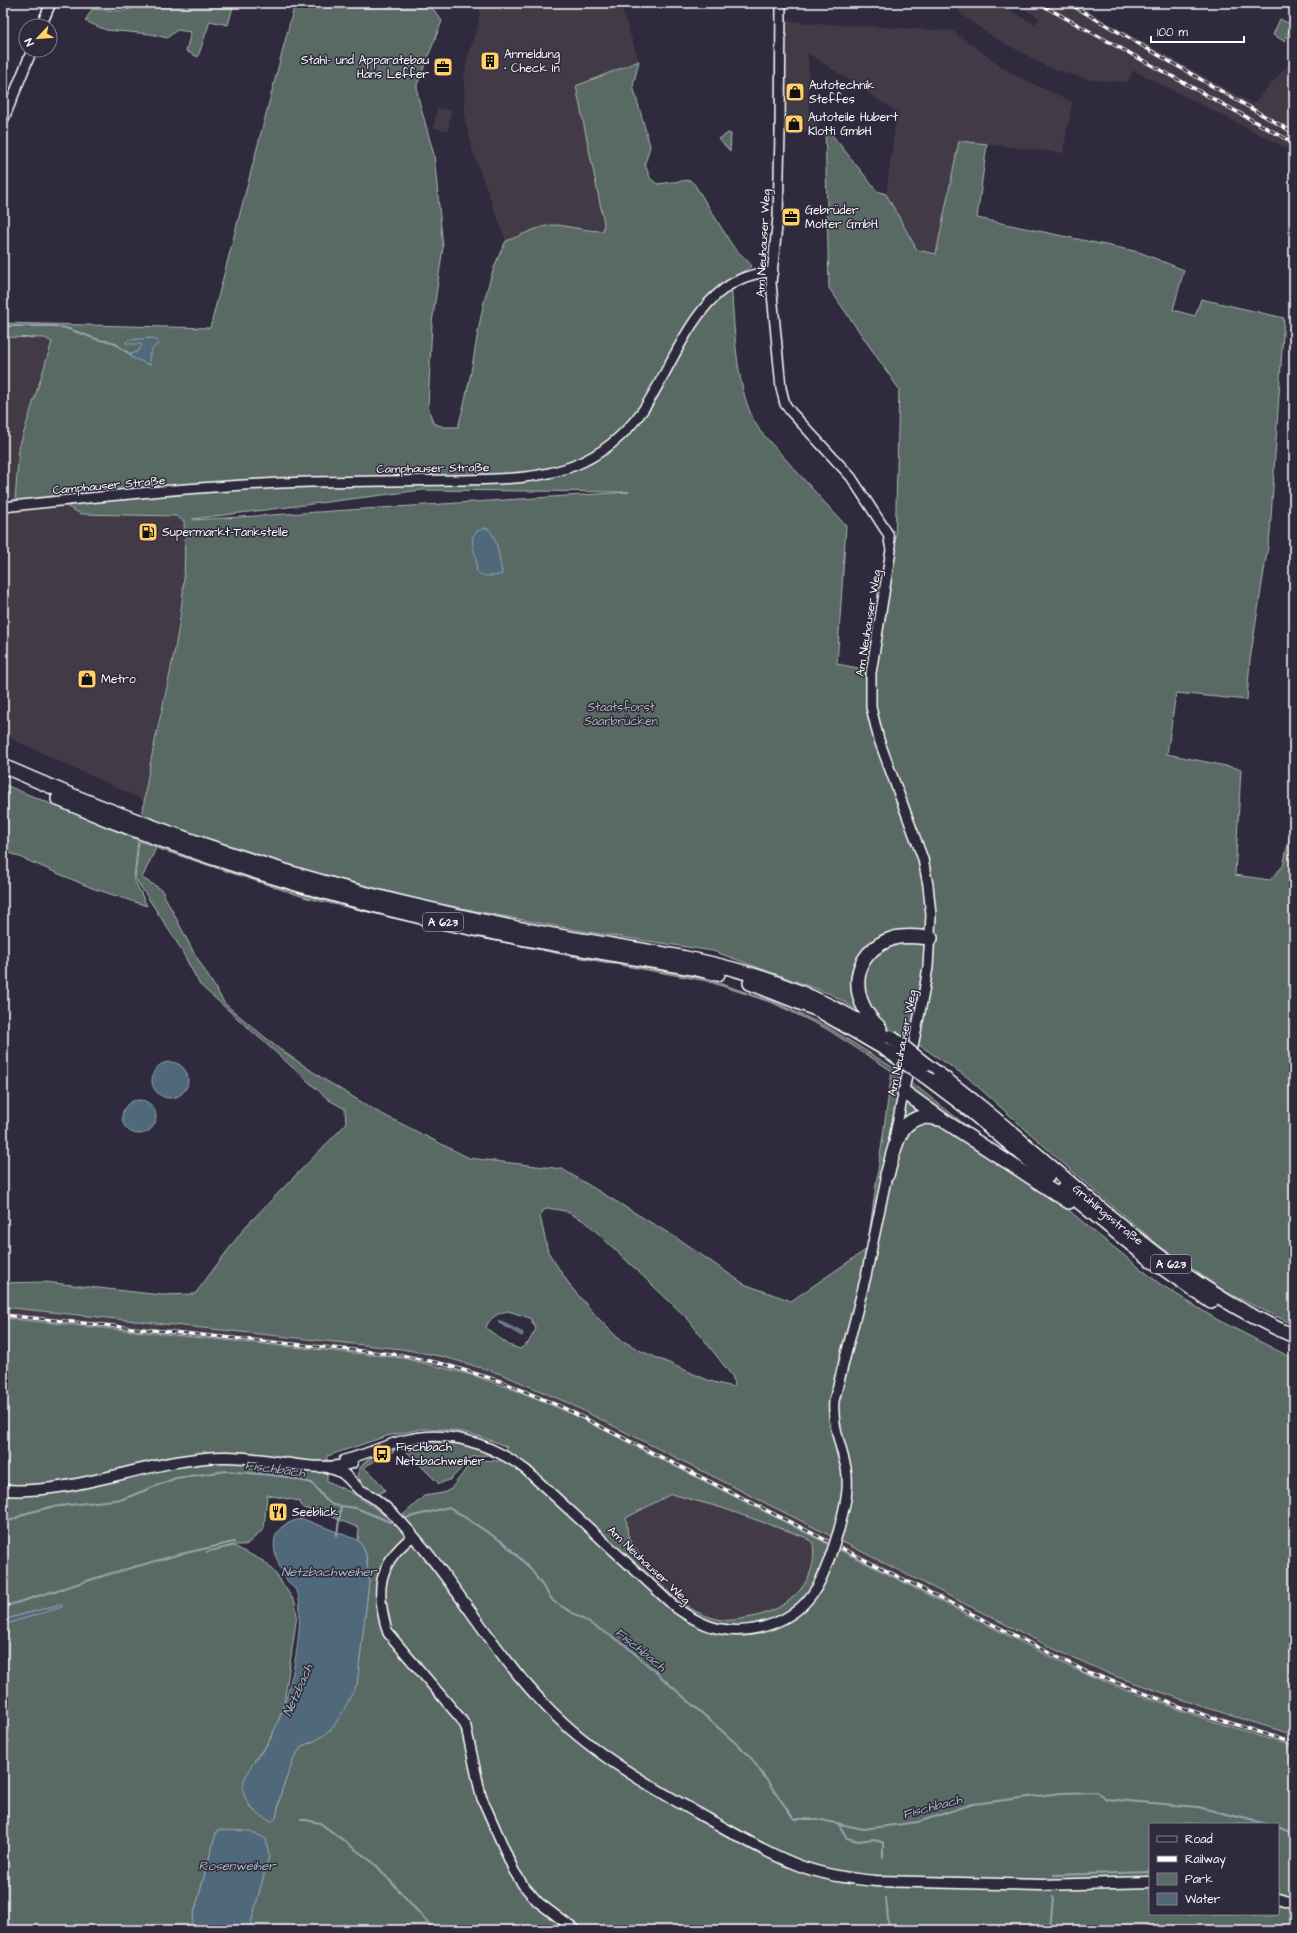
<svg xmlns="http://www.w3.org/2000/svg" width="1297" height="1933" font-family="'Architects Daughter',sans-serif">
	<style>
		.built { fill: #423a46 }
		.green { fill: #596b64; stroke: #acb5b2; fill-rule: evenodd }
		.water { fill: #50687a; stroke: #96a4af }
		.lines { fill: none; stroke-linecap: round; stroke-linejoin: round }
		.stream { stroke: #96a4af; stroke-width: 2 }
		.tertiary-casing { stroke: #fff; stroke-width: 12 }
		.secondary-casing { stroke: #fff; stroke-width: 13 }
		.motorway-casing { stroke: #fff; stroke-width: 16 }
		.tertiary { stroke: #2f2a3d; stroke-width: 9 }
		.secondary { stroke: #2f2a3d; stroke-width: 10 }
		.motorway { stroke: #2f2a3d; stroke-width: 13 }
		.rail-casing { stroke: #fff; stroke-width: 3.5 }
		.rail { stroke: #2f2a3d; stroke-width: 2; stroke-dasharray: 6; stroke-linecap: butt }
		.tertiary-bridge-casing { stroke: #fff; stroke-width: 12; stroke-linecap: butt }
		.motorway-bridge-casing { stroke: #fff; stroke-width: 16; stroke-linecap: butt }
		.tertiary-bridge { stroke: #2f2a3d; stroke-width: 9 }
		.motorway-bridge { stroke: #2f2a3d; stroke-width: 13 }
		.labels { text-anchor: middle; stroke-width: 3; stroke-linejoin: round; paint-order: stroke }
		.shield { fill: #2f2a3d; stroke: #c1bfc5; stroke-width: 1 }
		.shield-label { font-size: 11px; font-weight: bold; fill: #fff }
		.poi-label { font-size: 12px; fill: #fff; stroke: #2f2a3d; text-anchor: start }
		.street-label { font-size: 12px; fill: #fff; stroke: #2f2a3d }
		.park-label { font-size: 12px; fill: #acb5b2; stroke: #2f2a3d }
		.water-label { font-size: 13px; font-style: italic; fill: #a8b4bc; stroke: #2f2a3d }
	</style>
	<rect width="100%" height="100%" fill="#2f2a3d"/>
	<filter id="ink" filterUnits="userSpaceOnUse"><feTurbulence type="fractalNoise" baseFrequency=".025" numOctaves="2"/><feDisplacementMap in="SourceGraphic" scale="8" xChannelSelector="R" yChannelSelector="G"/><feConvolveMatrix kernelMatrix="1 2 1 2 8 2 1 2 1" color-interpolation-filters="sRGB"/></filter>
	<g filter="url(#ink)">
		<!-- built -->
		<g class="built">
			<polygon points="481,3 627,3 622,10 639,61 576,86 604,223 603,231 543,227 506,241 473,152 465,120 464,78 468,56 478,25"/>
			<polygon points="953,3 996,3 1035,24 1039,18 1014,3 1074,3 1253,104 1294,58 1294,152 1133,70 1128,82 1103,81 1086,79 1048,67 990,35 962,15"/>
			<polygon points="781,19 805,23 953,31 1012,74 1072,102 1063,153 959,141 936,254 917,250 886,194 897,112 808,53 809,115 818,115 818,130 780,131"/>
			<polygon points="437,108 451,110 448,131 434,128"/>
			<polygon points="3,337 45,338 52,342 19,448 53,499 81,514 176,516 184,520 185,554 183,594 172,660 155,734 143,800 3,735"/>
			<polygon points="3,1307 402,1349 445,1357 501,1374 566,1402 1054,1649 1112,1675 1198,1705 1294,1735 1294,1746 1170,1707 1112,1685 1070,1667 572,1414 523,1393 472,1375 448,1368 335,1350 3,1318"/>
			<polygon points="671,1494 719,1507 805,1537 814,1543 814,1556 811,1570 805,1583 794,1596 778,1608 759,1616 727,1621 713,1618 677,1601 651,1574 629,1539 626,1518"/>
		</g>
		<!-- green -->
		<g class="green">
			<polygon points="151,3 234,3 228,25 210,21 198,57 186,51 191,32 177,30 167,38 151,34 106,30 85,21 92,9 122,11"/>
			<path d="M295 3H426L434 10 442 21 417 85 418 97 434 155 443 247 432 323 428 406 433 423 444 427H458C462 412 466 397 469 382 479 333 482 286 506 241 521 236 541 224 557 225 572 227 587 231 603 231L604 223 576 86 639 61 633 86 650 146 645 164 650 178 657 184 690 180 695 185 732 245C738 253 745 257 752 266L737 275 731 281C734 321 735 375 750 412 752 419 757 425 760 431L846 526 837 664 874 671 895 547 899 389 829 288 825 126 877 191 886 194 917 250 936 254 959 141 987 144 977 218 1139 252 1184 270 1173 310 1195 316 1201 299 1284 318 1270 533 1250 660 1247 700 1176 693 1167 754 1241 769 1235 875 1270 880 1283 866 1294 817V1325L1226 1292 1162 1248 1082 1180 967 1077 922 1047 830 994 713 951 582 931 429 902 310 871 142 817C150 741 176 669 183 593 185 569 185 545 184 521L176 516 81 514 53 499 15 501 19 448 52 342 45 338 3 337V323L210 328ZM422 490 629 492 193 520V519Z"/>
			<polygon points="1280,19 1292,25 1284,41 1273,35"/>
			<polygon points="728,133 731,134 730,151 719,139"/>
			<polygon points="3,784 138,840 134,879 147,906 92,888 3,850"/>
			<path d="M139 841 308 896 473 935 560 953 707 979 774 1002 826 1026 892 1067 1009 1159 1091 1229 1160 1284 1216 1319 1294 1359V1735L1198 1705 1112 1675 1054 1649 566 1402 501 1374 445 1357 402 1349 3 1307V1283L45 1282 161 1295 195 1294 246 1226 346 1124 345 1109 329 1100 200 985 178 944 135 878ZM156 848 307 898 473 936 560 954 707 981 773 1003 825 1028 892 1071 867 1249 791 1301 744 1284 675 1237 562 1169 469 1158 378 1112 325 1080 278 1048 225 1004 193 951 161 889 142 878ZM548 1208 565 1211 586 1222 688 1319 732 1376 735 1384 732 1387 710 1381 639 1350 618 1338 599 1319 571 1287 548 1252 540 1216 543 1211ZM508 1311 530 1318 536 1329 528 1343 520 1349 509 1345 486 1328C489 1317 499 1313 508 1311Z"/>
			<path d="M3 1318 403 1358 472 1375 523 1393 572 1414 1070 1667C1142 1699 1218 1724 1294 1746V1930H249L269 1856 217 1830 190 1928 191 1930H3V1623L61 1604 3 1620ZM422 1429C455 1428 477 1434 507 1447L501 1458C461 1439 419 1436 379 1454 369 1459 358 1464 358 1477L364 1486 377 1495 385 1490 373 1475 365 1469 364 1467 399 1448 405 1450 439 1484 451 1479 472 1457 487 1455 500 1459 499 1461 478 1460 469 1465 451 1489 443 1493 424 1496 402 1516 390 1519 356 1495 327 1481V1456L387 1436ZM671 1494 719 1507 805 1537 813 1543C814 1552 814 1562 811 1570 802 1598 774 1614 746 1618 735 1620 724 1622 713 1618 680 1608 656 1583 639 1554 636 1549 631 1544 629 1539 627 1533 627 1524 626 1518ZM267 1495 299 1501 303 1508 323 1513 359 1528 358 1540 363 1547 366 1555 369 1581 357 1684 316 1740 302 1746 295 1756 281 1792 276 1818 259 1815 249 1806 255 1759 267 1744 277 1725 284 1704 297 1615 295 1602 275 1573 265 1562 234 1546 206 1552 234 1545H246L264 1529ZM1150 1824H1278V1914H1150Z"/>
		</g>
		<!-- water -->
		<g class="water">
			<polygon points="150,338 157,340 158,344 152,349 149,356 150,365 131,357 130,354 137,352 142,346 141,344 127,344 126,342 129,340"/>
			<path d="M486 528C497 531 500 563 502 574 491 577 483 578 476 570 480 553 460 533 486 528Z"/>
			<circle cx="170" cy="1080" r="18"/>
			<circle cx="139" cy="1117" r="17"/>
			<polygon points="499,1321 523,1333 522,1336 499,1323"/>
			<path d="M303 1519 358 1540 363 1547 366 1555 369 1581 357 1684 340 1717 330 1731 316 1740 302 1746 295 1756 281 1792 276 1818 272 1821C264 1819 257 1814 252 1808 230 1786 254 1763 267 1745 271 1739 274 1732 276 1726 286 1705 292 1678 296 1655 298 1643 303 1602 297 1592 294 1587 288 1583 285 1577 270 1551 266 1524 303 1519Z"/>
			<polygon points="61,1604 62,1607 3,1625 3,1620"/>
			<polygon points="217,1830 250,1831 266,1839 269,1856 249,1930 191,1930 190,1928"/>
		</g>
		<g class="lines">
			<!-- stream -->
			<g class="stream">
				<polyline points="3,326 53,326 66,328 99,340 113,342 131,355"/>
				<polyline points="402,1519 449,1507 504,1543 530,1568 553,1601 624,1644 749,1755 794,1819 817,1819 863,1829 918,1822 973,1804 1061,1793 1096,1792 1105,1799 1198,1807 1267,1824"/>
				<polyline points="3,1524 27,1513 51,1507 123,1499 176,1478 227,1471 281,1476 312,1483 326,1500 333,1505 356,1508 390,1522 395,1520"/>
				<polyline points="337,1535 341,1506"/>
				<polyline points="3,1607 109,1574 181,1554 234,1542"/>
				<polyline points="301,1819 320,1823 375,1864 430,1925 433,1930"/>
				<polyline points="838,1823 847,1838 858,1841 874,1839 883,1843 883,1858"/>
				<polyline points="1278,1827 1294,1834"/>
				<polyline points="1054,1875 1150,1872"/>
				<polyline points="886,1898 889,1930"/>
				<polyline points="1050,1930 1053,1897"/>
			</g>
			<defs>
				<g id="tertiary">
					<polyline points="781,3 780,132 778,217 771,283 781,388 785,404 791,412 851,477 888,534 891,550 871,673 871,707 879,740 923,859 928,885 931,915 928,967 923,997 894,1139"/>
					<polyline points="41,26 51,3"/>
					<polyline points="3,121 32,50"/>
					<path d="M3 507C105 496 207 485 310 482 359 481 408 481 457 480 496 479 536 480 573 466 601 455 625 435 643 410 678 360 699 273 773 272"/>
					<path d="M344 1460C365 1455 384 1445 405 1440 448 1429 492 1444 526 1470L675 1607C689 1617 704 1626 721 1629 755 1635 794 1621 813 1593 822 1581 826 1567 831 1554"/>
					<path d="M839 1529C844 1509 850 1489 846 1468 841 1445 832 1425 834 1401L866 1276 888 1170"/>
					<path d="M412 1537C377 1564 375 1592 388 1633L461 1719 466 1727 481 1796 514 1871 523 1885 538 1902 575 1930"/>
				</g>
				<g id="secondary">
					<path d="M329 1468C344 1470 349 1480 360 1490 363 1492 366 1493 369 1495 378 1500 386 1508 394 1515 451 1573 489 1648 546 1706 592 1754 651 1787 708 1819 739 1836 770 1855 803 1867 826 1875 852 1879 876 1881L1041 1885 1150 1882"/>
					<path d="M3 1490C78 1495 148 1459 222 1457 265 1455 313 1475 352 1463"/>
					<polyline points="1278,1899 1294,1904"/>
				</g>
				<g id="motorway">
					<path d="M3 766C146 829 294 880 447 913 496 924 545 934 594 942 646 951 699 958 750 974 799 989 846 1012 889 1039"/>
					<path d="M58 799C181 852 311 892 442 922 525 941 609 953 692 968L718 974"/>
					<polyline points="750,983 818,1010 885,1049"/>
					<path d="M880 1028C848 1000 849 952 894 938 906 935 919 937 931 938"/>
					<path id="s1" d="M925 1064C1049 1153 1151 1275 1294 1336"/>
					<polyline points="930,1080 962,1104 1048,1176"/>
					<polyline points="904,1092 946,1122 1069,1202"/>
					<path d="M887 1175C896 1146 899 1108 939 1119"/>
					<polyline points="1063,1189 1148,1258 1211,1302"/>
				</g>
			</defs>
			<!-- tertiary casing -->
			<use href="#tertiary" class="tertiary-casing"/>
			<!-- secondary casing -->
			<use href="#secondary" class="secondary-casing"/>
			<!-- motorway casing -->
			<use href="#motorway" class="motorway-casing"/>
			<!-- tertiary -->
			<use href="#tertiary" class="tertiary"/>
			<!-- secondary -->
			<use href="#secondary" class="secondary"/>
			<!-- motorway -->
			<use href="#motorway" class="motorway"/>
			<defs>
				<g id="rail">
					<polyline points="1038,3 1294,143"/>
					<polyline points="1068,3 1294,133"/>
					<polyline points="3,1315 401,1355 443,1364 500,1381 564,1408 1085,1671 1183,1708 1294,1743"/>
				</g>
			</defs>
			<!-- rail casing -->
			<use href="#rail" class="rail-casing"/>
			<!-- rail -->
			<use href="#rail" class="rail"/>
			<defs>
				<polyline id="tertiary-bridge" points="831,1554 839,1529"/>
				<g id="motorway-bridge">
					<polyline points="891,1037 925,1064"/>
					<polyline points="885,1049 930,1080"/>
				</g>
			</defs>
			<!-- tertiary-bridge casing -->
			<use href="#tertiary-bridge" class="tertiary-bridge-casing"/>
			<!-- motorway-bridge casing -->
			<use href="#motorway-bridge" class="motorway-bridge-casing"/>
			<!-- tertiary-bridge -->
			<use href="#tertiary-bridge" class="tertiary-bridge"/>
			<!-- motorway-bridge -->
			<use href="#motorway-bridge" class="motorway-bridge"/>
		</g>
	</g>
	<!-- icons -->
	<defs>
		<symbol id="building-square" viewBox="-11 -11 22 22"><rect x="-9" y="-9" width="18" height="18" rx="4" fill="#ffd166" stroke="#2f2a3d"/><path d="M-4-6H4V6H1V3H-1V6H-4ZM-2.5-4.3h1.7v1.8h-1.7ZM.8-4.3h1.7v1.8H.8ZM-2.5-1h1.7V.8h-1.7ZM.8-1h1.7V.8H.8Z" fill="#111"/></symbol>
		<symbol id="office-square" viewBox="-11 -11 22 22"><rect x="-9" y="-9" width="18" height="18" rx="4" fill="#ffd166" stroke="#2f2a3d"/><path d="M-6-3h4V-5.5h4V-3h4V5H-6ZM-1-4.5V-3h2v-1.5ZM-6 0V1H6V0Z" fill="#111"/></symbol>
		<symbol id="shop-square" viewBox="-11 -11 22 22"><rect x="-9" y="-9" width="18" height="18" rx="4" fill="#ffd166" stroke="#2f2a3d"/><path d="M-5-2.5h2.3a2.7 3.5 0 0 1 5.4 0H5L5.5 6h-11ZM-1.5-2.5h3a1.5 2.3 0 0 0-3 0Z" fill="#111"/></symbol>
		<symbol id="fuel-square" viewBox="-11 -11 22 22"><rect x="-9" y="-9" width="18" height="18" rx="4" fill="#ffd166" stroke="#2f2a3d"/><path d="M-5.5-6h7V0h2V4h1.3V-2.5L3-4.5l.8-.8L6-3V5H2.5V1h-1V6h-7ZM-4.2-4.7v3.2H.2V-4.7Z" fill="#111"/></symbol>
		<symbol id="bus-square" viewBox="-11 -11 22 22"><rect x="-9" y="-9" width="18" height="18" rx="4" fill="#ffd166" stroke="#2f2a3d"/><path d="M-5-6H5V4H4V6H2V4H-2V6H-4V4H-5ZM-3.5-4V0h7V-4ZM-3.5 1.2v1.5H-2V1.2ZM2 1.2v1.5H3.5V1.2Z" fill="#111"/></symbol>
		<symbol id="restaurant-square" viewBox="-11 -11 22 22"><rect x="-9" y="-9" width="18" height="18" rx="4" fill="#ffd166" stroke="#2f2a3d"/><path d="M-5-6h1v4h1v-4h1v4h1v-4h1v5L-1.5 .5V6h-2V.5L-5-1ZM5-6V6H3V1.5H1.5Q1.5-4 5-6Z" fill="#111"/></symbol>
	</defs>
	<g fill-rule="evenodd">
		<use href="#building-square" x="479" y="50" width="22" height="22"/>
		<use href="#office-square" x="432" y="56" width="22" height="22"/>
		<use href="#shop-square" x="784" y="81" width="22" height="22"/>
		<use href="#shop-square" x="783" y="113" width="22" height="22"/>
		<use href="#office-square" x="780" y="206" width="22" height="22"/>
		<use href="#fuel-square" x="137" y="521" width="22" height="22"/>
		<use href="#shop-square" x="76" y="668" width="22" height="22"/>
		<use href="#bus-square" x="371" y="1443" width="22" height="22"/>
		<use href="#restaurant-square" x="267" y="1501" width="22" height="22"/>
	</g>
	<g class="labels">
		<!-- shield labels -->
		<g class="shield">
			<rect x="423" y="913" width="40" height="18" rx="3"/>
			<rect x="1151" y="1255" width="40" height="18" rx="3"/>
		</g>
		<g class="shield-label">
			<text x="443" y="926">A 623</text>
			<text x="1171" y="1268">A 623</text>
		</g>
		<!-- poi labels -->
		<g class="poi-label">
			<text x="504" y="58">Anmeldung<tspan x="504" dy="14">• Check In</tspan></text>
			<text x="429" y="64" text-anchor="end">Stahl- und Apparatebau<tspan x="429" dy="14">Hans Leffer</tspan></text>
			<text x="809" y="89">Autotechnik<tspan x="809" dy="14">Steffes</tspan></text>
			<text x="808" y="121">Autoteile Hubert<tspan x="808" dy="14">Klotti GmbH</tspan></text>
			<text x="805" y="214">Gebrüder<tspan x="805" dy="14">Molter GmbH</tspan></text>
			<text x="162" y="536">Supermarkt-Tankstelle</text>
			<text x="101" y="683">Metro</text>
			<text x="396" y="1451">Fischbach<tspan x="396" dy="14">Netzbachweiher</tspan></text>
			<text x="292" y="1516">Seeblick</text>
		</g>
		<!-- street labels -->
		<g class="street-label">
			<text transform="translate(763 243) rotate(-87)" y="4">Am Neuhauser Weg</text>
			<text transform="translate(433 468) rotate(-1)" y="4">Camphauser Straße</text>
			<text transform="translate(109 485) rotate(-5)" y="4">Camphauser Straße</text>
			<text transform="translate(868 623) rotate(-81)" y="4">Am Neuhauser Weg</text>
			<text transform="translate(902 1043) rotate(-79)" y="4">Am Neuhauser Weg</text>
			<text dy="4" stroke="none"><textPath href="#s1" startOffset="237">Grühlingsstraße</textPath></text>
			<text transform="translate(649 1565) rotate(43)" y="4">Am Neuhauser Weg</text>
		</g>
		<!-- park labels -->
		<g class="park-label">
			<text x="621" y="711">Staatsforst<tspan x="621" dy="14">Saarbrücken</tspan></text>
		</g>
		<!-- water labels -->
		<g class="water-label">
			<text transform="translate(275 1468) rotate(8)" y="5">Fischbach</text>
			<text x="329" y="1576">Netzbachweiher</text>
			<text transform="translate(641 1649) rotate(39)" y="5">Fischbach</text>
			<text transform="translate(297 1690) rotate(-66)" y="5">Netzbach</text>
			<text transform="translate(932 1806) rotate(-15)" y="5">Fischbach</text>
			<text x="237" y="1870">Rosenweiher</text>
		</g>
	</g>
	<!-- margin -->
	<rect width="1297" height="1933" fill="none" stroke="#2f2a3d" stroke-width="16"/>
	<rect x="8" y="8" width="1281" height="1917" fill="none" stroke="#fff" stroke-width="1.5" filter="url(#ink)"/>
	<!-- legend -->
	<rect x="1149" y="1823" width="130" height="92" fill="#2f2a3d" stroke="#827f8b"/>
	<rect x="1157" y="1836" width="20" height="6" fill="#2f2a3d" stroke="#827f8b"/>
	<text x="1185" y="1843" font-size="12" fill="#ffffff">Road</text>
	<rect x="1157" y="1856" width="20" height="6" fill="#ffffff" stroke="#827f8b"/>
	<text x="1185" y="1863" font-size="12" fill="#ffffff">Railway</text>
	<rect x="1157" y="1873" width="20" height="12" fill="#596b64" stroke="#827f8b"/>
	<text x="1185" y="1883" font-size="12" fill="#ffffff">Park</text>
	<rect x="1157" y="1893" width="20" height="12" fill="#50687a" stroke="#827f8b"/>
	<text x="1185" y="1903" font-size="12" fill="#ffffff">Water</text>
	<!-- north arrow -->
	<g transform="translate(38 38) rotate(244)"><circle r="19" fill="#2f2a3d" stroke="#827f8b"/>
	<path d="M0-3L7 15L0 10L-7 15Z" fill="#ffd166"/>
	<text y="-6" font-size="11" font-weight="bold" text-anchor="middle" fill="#ffffff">N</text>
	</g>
	<!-- scale -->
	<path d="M1151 36v6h93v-6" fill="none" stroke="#ffffff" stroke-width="2"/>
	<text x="1157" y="36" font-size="12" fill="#ffffff" stroke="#2f2a3d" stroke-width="3" paint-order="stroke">100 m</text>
</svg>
